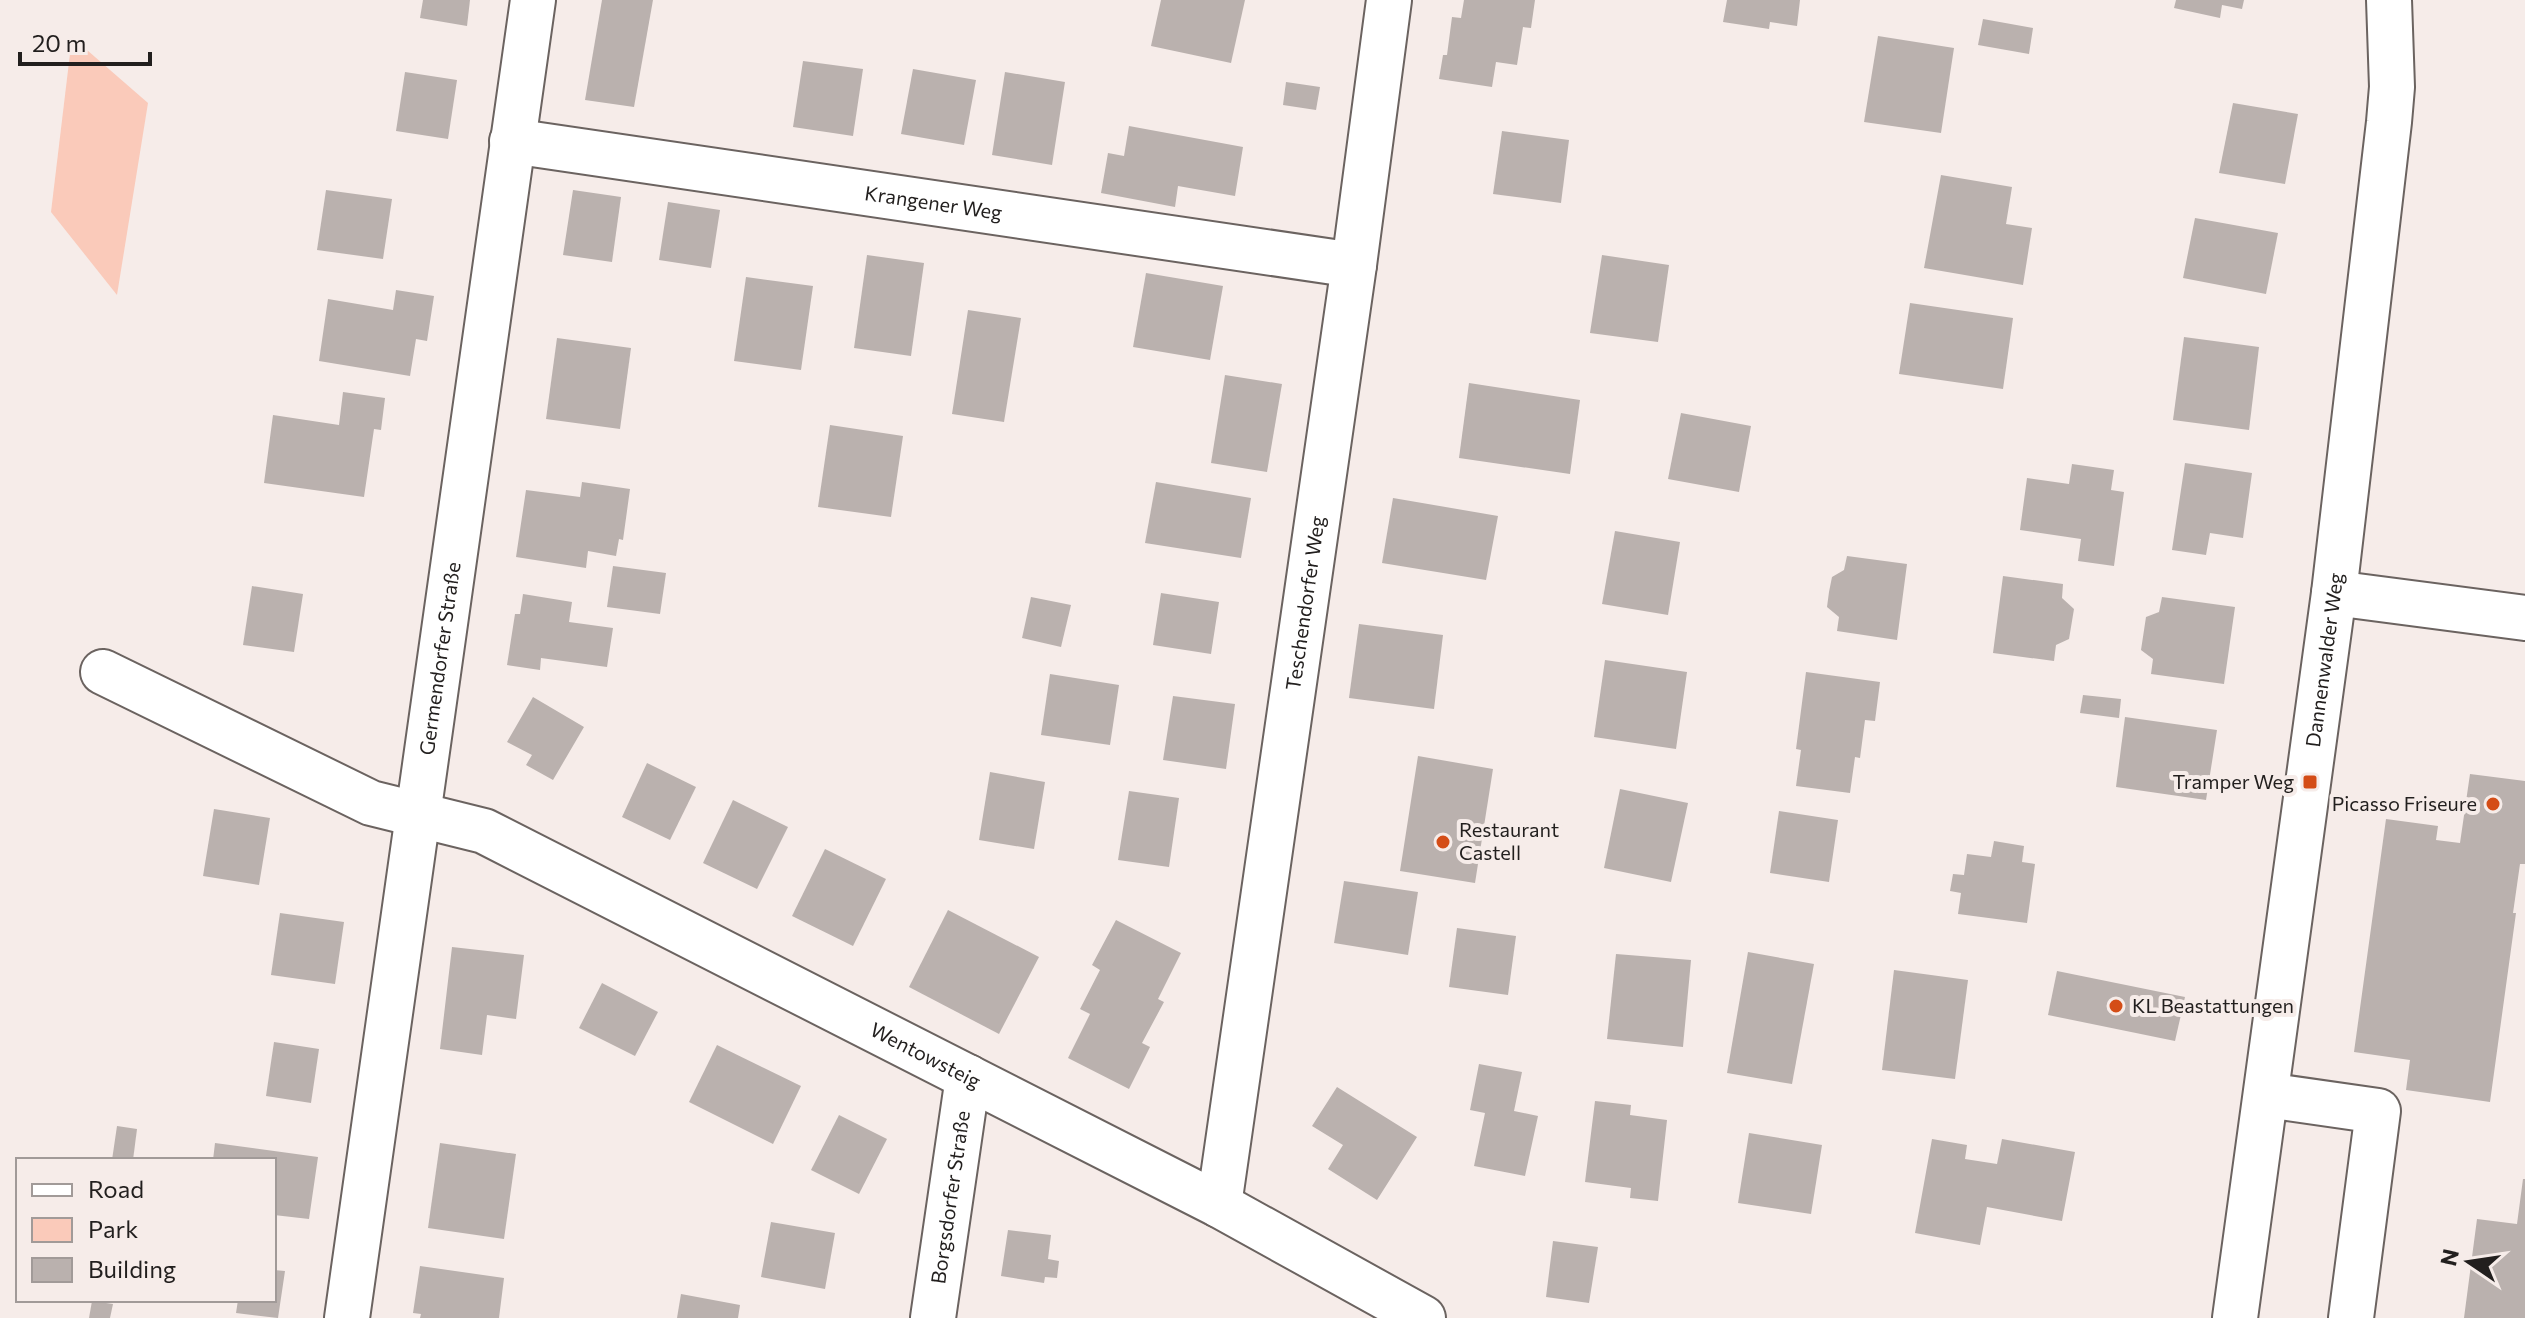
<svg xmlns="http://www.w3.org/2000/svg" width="2525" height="1318" font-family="Commissioner,sans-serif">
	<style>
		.green { fill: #facaba }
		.building { fill: #bab1ae }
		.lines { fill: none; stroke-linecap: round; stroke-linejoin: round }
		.minor-casing { stroke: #6b6360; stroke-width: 48 }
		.minor { stroke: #fff; stroke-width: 44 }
		.poi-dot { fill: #d44d17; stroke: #f6ece9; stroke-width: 3 }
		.labels { text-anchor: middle; stroke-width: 8; stroke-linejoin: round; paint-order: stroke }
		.street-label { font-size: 20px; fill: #221f1e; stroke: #f6ece9 }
		.poi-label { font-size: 20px; fill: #221f1e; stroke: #f6ece9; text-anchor: end }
	</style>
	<rect width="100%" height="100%" fill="#f6ece9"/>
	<!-- green -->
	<polygon class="green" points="72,37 148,103 117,295 51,212"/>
	<!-- building -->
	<g class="building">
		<polygon points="423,0 470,0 467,26 420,18"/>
		<polygon points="602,0 653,0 634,107 585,100"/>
		<polygon points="1161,0 1245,0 1231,63 1151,46"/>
		<polygon points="1464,0 1535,0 1531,28 1523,27 1517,65 1496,62 1492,87 1439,79 1443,55 1447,55 1452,17 1461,18"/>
		<polygon points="1727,0 1800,0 1797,26 1770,22 1769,29 1723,22"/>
		<polygon points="2176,0 2244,0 2242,9 2222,5 2220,18 2174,8"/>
		<polygon points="1983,19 2033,28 2029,54 1978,45"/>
		<polygon points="1878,36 1954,48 1941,133 1864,122"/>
		<polygon points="803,61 863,69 853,136 793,127"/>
		<polygon points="913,69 976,80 964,145 901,134"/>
		<polygon points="405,72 457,80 448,139 396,131"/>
		<polygon points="1005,72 1065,82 1052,165 992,155"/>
		<polygon points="1286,82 1320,87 1316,110 1283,105"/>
		<polygon points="2233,103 2298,114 2285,184 2219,173"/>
		<polygon points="1129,126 1243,147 1235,196 1178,186 1175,207 1101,193 1108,153 1124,156"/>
		<polygon points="1502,131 1569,140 1561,203 1493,194"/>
		<polygon points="1941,175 2012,187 2006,224 2032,228 2023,285 1924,268"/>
		<polygon points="326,190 392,199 383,259 317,250"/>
		<polygon points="573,190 621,197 612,262 563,255"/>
		<polygon points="668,202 720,210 711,268 659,260"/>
		<polygon points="2195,218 2278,233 2266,294 2183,278"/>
		<polygon points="867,255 924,263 911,356 854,348"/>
		<polygon points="1602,255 1669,265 1658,342 1590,333"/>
		<polygon points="1146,273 1223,286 1210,360 1133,347"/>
		<polygon points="746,277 813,286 801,370 734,361"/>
		<polygon points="396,290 434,296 427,341 416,339 410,376 319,361 328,299 393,310"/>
		<polygon points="1910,303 2013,318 2003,389 1899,374"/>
		<polygon points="968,310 1021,318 1004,422 952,414"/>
		<polygon points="2184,337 2259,347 2249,430 2173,420"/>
		<polygon points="557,338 631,348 620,429 546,419"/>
		<polygon points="1225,375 1282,384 1267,472 1211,463"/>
		<polygon points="1469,383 1580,400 1570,474 1459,458"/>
		<polygon points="343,392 385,398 381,430 374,429 364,497 264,483 273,415 339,425"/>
		<polygon points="1681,413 1751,426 1739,492 1668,479"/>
		<polygon points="830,425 903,436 891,517 818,507"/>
		<polygon points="2185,463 2252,473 2243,538 2210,533 2206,555 2172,550"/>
		<polygon points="2072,464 2114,470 2111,490 2124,492 2114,566 2078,561 2081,539 2020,530 2027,478 2069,484"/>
		<polygon points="582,482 630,489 623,540 619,539 616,556 588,551 586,568 516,557 526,490 580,497"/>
		<polygon points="1156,482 1251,498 1241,558 1145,543"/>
		<polygon points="1393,498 1498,516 1486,580 1382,563"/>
		<polygon points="1615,531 1680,542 1668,615 1602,604"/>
		<polygon points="1847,556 1907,564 1897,640 1837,631 1839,617 1827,607 1829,592 1832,577 1844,570"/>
		<polygon points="613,566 666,573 660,614 607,607"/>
		<polygon points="2003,576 2063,584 2062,598 2074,609 2069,639 2056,645 2054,661 1993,653"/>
		<polygon points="252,586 303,594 294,652 243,645"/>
		<polygon points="1161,593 1219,602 1211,654 1153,645"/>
		<polygon points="523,594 572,602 569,622 613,628 607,667 541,658 540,670 507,665 515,614 520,614"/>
		<polygon points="1031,597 1071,605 1061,647 1022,638"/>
		<polygon points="2162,597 2235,607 2224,684 2151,674 2153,659 2141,650 2146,617 2159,612"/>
		<polygon points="1359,624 1443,635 1434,709 1349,698"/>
		<polygon points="1605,660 1687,672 1676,749 1594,737"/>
		<polygon points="1806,672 1880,682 1875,721 1865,720 1860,758 1855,757 1850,793 1796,786 1801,750 1796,749"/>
		<polygon points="1050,674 1119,685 1110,745 1041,735"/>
		<polygon points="2083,695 2121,699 2119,718 2080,713"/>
		<polygon points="1173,696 1235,704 1226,769 1163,760"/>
		<polygon points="533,697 584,727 553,780 526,765 532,755 507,742"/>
		<polygon points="2125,717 2217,730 2206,800 2116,787"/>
		<polygon points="1418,756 1493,769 1475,883 1400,871"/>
		<polygon points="647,763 696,787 670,840 622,817"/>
		<polygon points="990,772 1045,782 1034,849 979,840"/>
		<polygon points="2470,774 2525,781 2525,864 2520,864 2513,913 2516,913 2490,1102 2406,1090 2410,1060 2354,1052 2386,819 2438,826 2436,840 2460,843"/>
		<polygon points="1620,789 1688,803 1671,882 1604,868"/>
		<polygon points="1129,791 1179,798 1169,867 1118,860"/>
		<polygon points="733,800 788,827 757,889 703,863"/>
		<polygon points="214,809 270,818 259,885 203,876"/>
		<polygon points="1779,811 1838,820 1829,882 1770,873"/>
		<polygon points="1994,841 2024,846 2022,862 2035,864 2027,923 1958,914 1961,893 1950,891 1953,874 1964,875 1967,854 1991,857"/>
		<polygon points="825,849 886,879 853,946 792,916"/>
		<polygon points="1344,881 1418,892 1408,955 1334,943"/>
		<polygon points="948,910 1039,957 999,1034 909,987"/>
		<polygon points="280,913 344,922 335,984 271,975"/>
		<polygon points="1116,920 1181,953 1158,999 1164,1002 1142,1043 1150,1047 1129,1089 1068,1058 1090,1014 1080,1009 1100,970 1092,965"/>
		<polygon points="1457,928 1516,936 1508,995 1449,987"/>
		<polygon points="452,947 524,955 516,1019 487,1015 482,1055 440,1049"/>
		<polygon points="1748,952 1814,964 1792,1084 1727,1073"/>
		<polygon points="1616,954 1691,960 1683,1047 1607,1039"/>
		<polygon points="1894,970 1968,980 1955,1079 1882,1070"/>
		<polygon points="2057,971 2185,997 2175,1041 2048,1015"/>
		<polygon points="602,983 658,1012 635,1056 579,1028"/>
		<polygon points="274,1042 319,1049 311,1103 266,1096"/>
		<polygon points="717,1045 801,1086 773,1144 689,1102"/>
		<polygon points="1479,1064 1522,1072 1514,1111 1538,1116 1525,1176 1474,1166 1485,1113 1470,1110"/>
		<polygon points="1337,1087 1417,1137 1377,1200 1328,1169 1343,1145 1312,1126"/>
		<polygon points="1595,1101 1631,1105 1630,1115 1667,1120 1658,1201 1630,1198 1631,1188 1585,1182"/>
		<polygon points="839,1115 887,1139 859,1194 811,1170"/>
		<polygon points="117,1126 137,1129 133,1160 112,1160"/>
		<polygon points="1749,1133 1822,1145 1811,1214 1738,1203"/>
		<polygon points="1932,1139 1967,1145 1965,1159 1997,1164 2002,1139 2075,1152 2062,1221 1987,1207 1980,1245 1915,1233"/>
		<polygon points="215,1143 318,1157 309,1219 274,1215 274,1160 213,1160"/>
		<polygon points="440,1143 516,1154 504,1239 428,1228"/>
		<polygon points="2523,1179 2525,1179 2525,1318 2464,1318 2477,1219 2517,1224"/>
		<polygon points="771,1222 835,1233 825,1289 761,1277"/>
		<polygon points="1008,1230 1051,1235 1048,1259 1059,1261 1057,1278 1045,1277 1044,1283 1001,1276"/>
		<polygon points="1553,1241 1598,1247 1589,1303 1546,1297"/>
		<polygon points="420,1266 504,1278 499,1318 420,1318 421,1314 413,1313"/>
		<polygon points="274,1270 285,1271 278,1318 236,1313 238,1300 274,1300"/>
		<polygon points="681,1294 740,1305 738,1318 677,1318"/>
		<polygon points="92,1301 113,1304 110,1318 89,1318"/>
	</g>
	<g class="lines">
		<defs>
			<g id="minor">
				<path id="s1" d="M512 141 1354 265"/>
				<polyline points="2334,593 2525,618"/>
				<path id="s2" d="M103 672 371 803 484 831 1219 1205 1423 1318"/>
				<polyline points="2266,1095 2378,1111 2351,1318"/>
				<path id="s3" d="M1219 1205 1354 265 1389 0"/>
				<path id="s4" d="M347 1318 533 0"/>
				<path id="s5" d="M933 1318 968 1077"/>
				<path id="s6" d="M2235 1318 2334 593 2389 122 2392 87 2389 0"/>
			</g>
		</defs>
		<!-- minor casing -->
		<use href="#minor" class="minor-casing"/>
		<!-- minor -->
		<use href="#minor" class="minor"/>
	</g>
	<!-- markers -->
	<g class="poi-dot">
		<rect x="2302" y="774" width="16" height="16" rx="4"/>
		<circle cx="2493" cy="804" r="8"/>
		<circle cx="1443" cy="842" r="8"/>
		<circle cx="2116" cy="1006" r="8"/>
	</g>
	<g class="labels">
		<!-- street labels -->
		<g class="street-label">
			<text dy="7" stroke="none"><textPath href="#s1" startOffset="426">Krangener Weg</textPath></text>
			<text dy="7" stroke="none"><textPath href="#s3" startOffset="608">Teschendorfer Weg</textPath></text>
			<text dy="7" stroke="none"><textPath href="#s4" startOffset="666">Germendorfer Straße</textPath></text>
			<text dy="7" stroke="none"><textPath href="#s6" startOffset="664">Dannenwalder Weg</textPath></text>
			<text dy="7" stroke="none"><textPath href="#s2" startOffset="910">Wentowsteig</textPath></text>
			<text dy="7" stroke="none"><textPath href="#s5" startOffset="122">Borgsdorfer Straße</textPath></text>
		</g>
		<!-- poi labels -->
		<g class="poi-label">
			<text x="2294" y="789">Tramper Weg</text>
			<text x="2477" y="811">Picasso Friseure</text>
			<text x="1459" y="837" text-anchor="start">Restaurant<tspan x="1459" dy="23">Castell</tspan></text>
			<text x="2132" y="1013" text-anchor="start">KL Beastattungen</text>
		</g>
	</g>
	<!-- legend -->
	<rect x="16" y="1158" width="260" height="144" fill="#f6ece9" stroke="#a19a98" stroke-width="2"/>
	<rect x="32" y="1184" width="40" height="12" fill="#ffffff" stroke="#a19a98" stroke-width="2"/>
	<text x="88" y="1198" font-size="24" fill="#221f1e">Road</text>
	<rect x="32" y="1218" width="40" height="24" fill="#facaba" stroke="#a19a98" stroke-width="2"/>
	<text x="88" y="1238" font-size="24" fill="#221f1e">Park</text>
	<rect x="32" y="1258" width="40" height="24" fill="#bab1ae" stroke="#a19a98" stroke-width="2"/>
	<text x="88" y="1278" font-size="24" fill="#221f1e">Building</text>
	<!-- north arrow -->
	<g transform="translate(2469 1262) rotate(283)" stroke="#f6ece9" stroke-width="6" paint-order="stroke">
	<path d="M0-6L14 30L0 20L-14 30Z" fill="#221f1e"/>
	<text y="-12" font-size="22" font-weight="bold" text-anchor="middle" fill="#221f1e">N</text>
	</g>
	<!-- scale -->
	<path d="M20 52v12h130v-12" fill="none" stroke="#221f1e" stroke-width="4"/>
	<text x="32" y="52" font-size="24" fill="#221f1e" stroke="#f6ece9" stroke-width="6" paint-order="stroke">20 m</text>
</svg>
